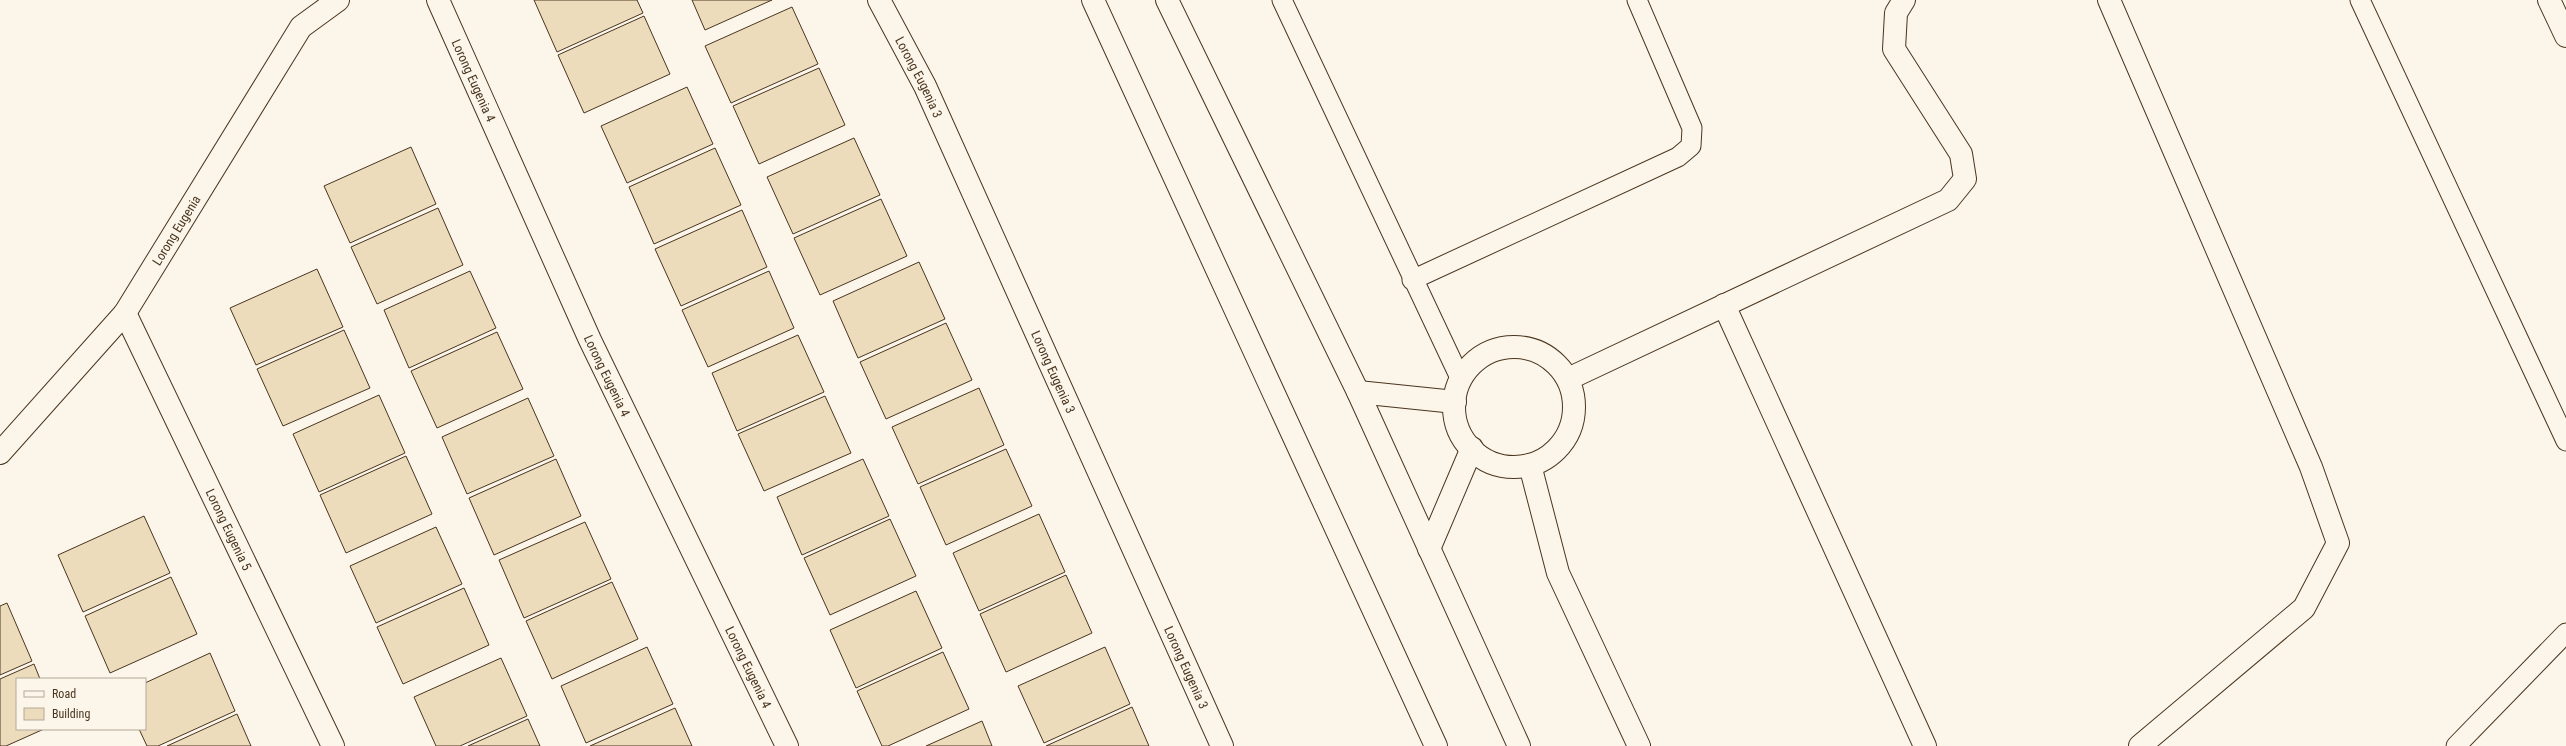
<svg xmlns="http://www.w3.org/2000/svg" width="2566" height="746" font-family="'Roboto Condensed',sans-serif">
	<style>
		.building { fill: #ecdcbc; stroke: #4a3520 }
		.lines { fill: none; stroke-linecap: round; stroke-linejoin: round }
		.service-casing { stroke: #4a3520; stroke-width: 21 }
		.minor-casing { stroke: #4a3520; stroke-width: 24 }
		.tertiary-casing { stroke: #4a3520; stroke-width: 24 }
		.service { stroke: #fbf6e9; stroke-width: 19 }
		.minor { stroke: #fbf6e9; stroke-width: 22 }
		.tertiary { stroke: #fbf6e9; stroke-width: 22 }
		.labels { text-anchor: middle; stroke-width: 3; stroke-linejoin: round; paint-order: stroke }
		.street-label { font-size: 13px; fill: #4a3520; stroke: #fbf6e9 }
	</style>
	<rect width="100%" height="100%" fill="#fbf6e9"/>
	<!-- building -->
	<g class="building">
		<polygon points="534,0 637,0 643,13 557,52"/>
		<polygon points="692,0 772,0 705,30"/>
		<polygon points="792,7 818,64 731,103 705,46"/>
		<polygon points="644,16 670,74 584,113 558,55"/>
		<polygon points="819,68 845,125 759,164 733,106"/>
		<polygon points="687,87 713,144 627,183 601,126"/>
		<polygon points="854,138 880,195 793,234 767,177"/>
		<polygon points="411,147 436,204 350,243 324,186"/>
		<polygon points="715,148 741,205 654,244 629,187"/>
		<polygon points="881,199 907,256 820,295 794,238"/>
		<polygon points="438,208 463,265 377,304 351,247"/>
		<polygon points="742,210 767,267 681,306 655,249"/>
		<polygon points="919,262 945,319 858,358 833,301"/>
		<polygon points="317,269 343,327 256,365 230,308"/>
		<polygon points="470,271 496,328 409,368 384,310"/>
		<polygon points="769,271 794,328 708,367 682,310"/>
		<polygon points="946,323 972,380 886,419 860,362"/>
		<polygon points="344,330 370,388 283,426 257,369"/>
		<polygon points="497,332 523,389 437,428 411,371"/>
		<polygon points="798,335 824,392 737,431 712,373"/>
		<polygon points="979,388 1004,445 918,484 892,427"/>
		<polygon points="379,395 405,453 319,492 293,434"/>
		<polygon points="825,396 851,453 764,491 738,434"/>
		<polygon points="528,398 554,456 467,494 442,437"/>
		<polygon points="1006,449 1032,506 946,545 920,487"/>
		<polygon points="406,456 432,514 346,553 320,495"/>
		<polygon points="556,459 581,516 494,555 469,498"/>
		<polygon points="863,459 889,516 802,555 777,497"/>
		<polygon points="1039,514 1065,572 979,611 953,553"/>
		<polygon points="144,516 170,573 83,612 58,555"/>
		<polygon points="890,519 916,576 830,615 804,558"/>
		<polygon points="585,522 611,579 524,618 499,560"/>
		<polygon points="436,527 462,584 376,623 350,566"/>
		<polygon points="1066,575 1092,633 1006,672 980,614"/>
		<polygon points="171,577 197,634 110,673 85,616"/>
		<polygon points="612,582 638,639 552,679 526,621"/>
		<polygon points="464,588 489,645 403,684 377,627"/>
		<polygon points="916,591 942,648 856,688 830,630"/>
		<polygon points="7,603 32,661 0,675 0,606"/>
		<polygon points="647,647 673,704 586,743 561,686"/>
		<polygon points="1105,647 1130,704 1044,743 1018,686"/>
		<polygon points="943,652 969,709 888,746 882,746 857,691"/>
		<polygon points="210,653 235,711 158,746 147,746 139,729 145,729 145,683"/>
		<polygon points="501,658 527,716 460,746 436,746 414,697"/>
		<polygon points="34,664 40,679 17,679 17,729 44,729 6,746 0,746 0,679"/>
		<polygon points="1132,707 1149,746 1046,746"/>
		<polygon points="675,708 692,746 590,746"/>
		<polygon points="237,714 251,746 167,746"/>
		<polygon points="528,719 540,746 468,746"/>
		<polygon points="982,721 992,746 926,746"/>
	</g>
	<g class="lines">
		<defs>
			<g id="service">
				<polyline points="1282,0 1461,380"/>
				<polyline points="2360,0 2566,441"/>
				<polyline points="1412,280 1678,157 1691,146 1692,128 1637,0"/>
				<polyline points="2456,746 2566,633"/>
			</g>
			<g id="minor">
				<path id="s1" d="M438 0 590 340 787 746"/>
				<path id="s2" d="M879 0 925 86 1222 746"/>
				<polyline points="2109,0 2311,467 2338,543 2304,608 2140,746"/>
				<polyline points="2549,0 2566,36"/>
				<polyline points="1724,305 1925,746"/>
				<path id="s3" d="M125 313 333 746"/>
				<circle cx="1514" cy="407" r="60"/>
				<polyline points="1568,379 1948,200 1965,179 1961,154 1894,49 1896,13 1904,0"/>
				<polyline points="1358,392 1455,402"/>
				<path id="s4" d="M0 453 125 313 301 27 338 0"/>
				<polyline points="1530,465 1558,573 1639,746"/>
				<polyline points="1429,549 1472,448"/>
			</g>
			<g id="tertiary">
				<polyline points="1093,0 1436,746"/>
				<polyline points="1167,0 1358,392 1519,746"/>
			</g>
		</defs>
		<!-- service casing -->
		<use href="#service" class="service-casing"/>
		<!-- minor casing -->
		<use href="#minor" class="minor-casing"/>
		<!-- tertiary casing -->
		<use href="#tertiary" class="tertiary-casing"/>
		<!-- service -->
		<use href="#service" class="service"/>
		<!-- minor -->
		<use href="#minor" class="minor"/>
		<!-- tertiary -->
		<use href="#tertiary" class="tertiary"/>
	</g>
	<g class="labels">
		<!-- street labels -->
		<g class="street-label">
			<text dy="5" stroke="none"><textPath href="#s2" startOffset="87">Lorong Eugenia 3</textPath></text>
			<text dy="5" stroke="none"><textPath href="#s1" startOffset="88">Lorong Eugenia 4</textPath></text>
			<text dy="5" stroke="none"><textPath href="#s4" startOffset="285">Lorong Eugenia</textPath></text>
			<text dy="5" stroke="none"><textPath href="#s2" startOffset="411">Lorong Eugenia 3</textPath></text>
			<text dy="5" stroke="none"><textPath href="#s1" startOffset="412">Lorong Eugenia 4</textPath></text>
			<text dy="5" stroke="none"><textPath href="#s3" startOffset="240">Lorong Eugenia 5</textPath></text>
			<text dy="5" stroke="none"><textPath href="#s1" startOffset="736">Lorong Eugenia 4</textPath></text>
			<text dy="5" stroke="none"><textPath href="#s2" startOffset="735">Lorong Eugenia 3</textPath></text>
		</g>
	</g>
	<!-- legend -->
	<rect x="16" y="678" width="130" height="52" fill="#fbf6e9" stroke="#b4a999"/>
	<rect x="24" y="691" width="20" height="6" fill="#fbf6e9" stroke="#b4a999"/>
	<text x="52" y="698" font-size="12" fill="#4a3520">Road</text>
	<rect x="24" y="708" width="20" height="12" fill="#ecdcbc" stroke="#b4a999"/>
	<text x="52" y="718" font-size="12" fill="#4a3520">Building</text>
</svg>
